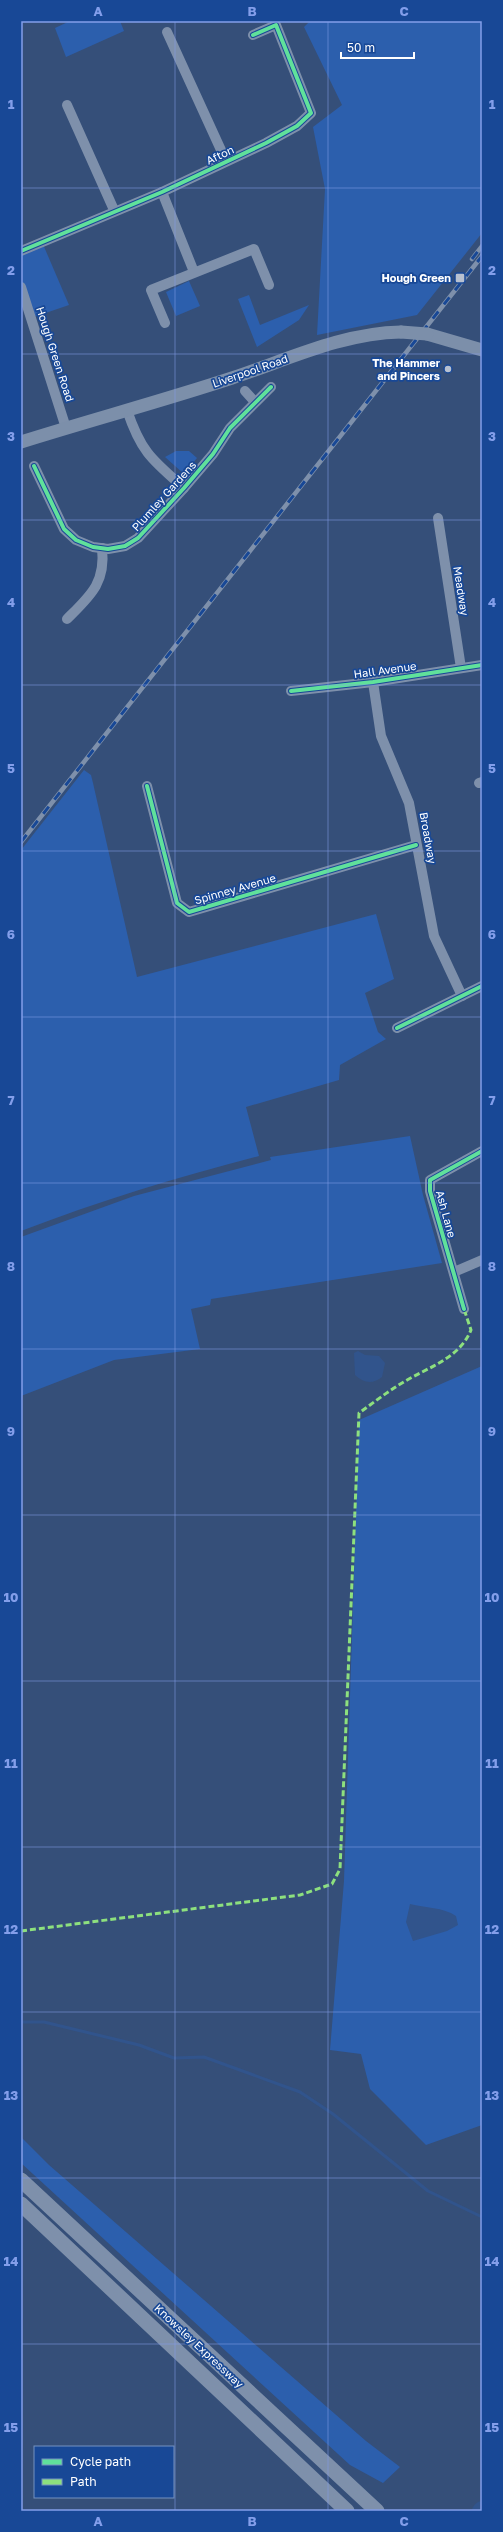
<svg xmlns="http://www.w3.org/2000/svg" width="503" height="2532" font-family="'Golos Text',sans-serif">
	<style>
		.green { fill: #2c5fad }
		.water { fill: #31548c }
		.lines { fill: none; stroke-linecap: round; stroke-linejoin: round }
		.stream { stroke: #31548c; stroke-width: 3 }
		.river { stroke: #31548c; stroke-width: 18 }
		.minor { stroke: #7e90ab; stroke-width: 10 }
		.major { stroke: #7c8faa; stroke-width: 13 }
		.highway { stroke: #7e90ab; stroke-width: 15 }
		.rail-casing { stroke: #7e90ab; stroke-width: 4.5 }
		.rail { stroke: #184896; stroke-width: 3; stroke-dasharray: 9; stroke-linecap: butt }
		.major-bridge { stroke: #7c8faa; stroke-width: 13 }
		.quiet { stroke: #8de07e; stroke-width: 3; stroke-dasharray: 6 3; stroke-linecap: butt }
		.cycleway-casing { stroke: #184896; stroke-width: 6 }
		.cycleway { stroke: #60e19b; stroke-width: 4 }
		.grid { fill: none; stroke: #839eea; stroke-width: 1; stroke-opacity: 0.55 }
		.poi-dot { fill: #b8c1d0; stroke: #184896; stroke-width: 1.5 }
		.labels { text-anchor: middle; stroke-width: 3.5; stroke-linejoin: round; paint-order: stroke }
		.street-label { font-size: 11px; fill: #fff; stroke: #184896 }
		.poi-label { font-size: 11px; font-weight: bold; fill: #fff; stroke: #184896; text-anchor: end }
		.neatline { fill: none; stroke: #839eea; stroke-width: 1.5 }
		.grid-label { font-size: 13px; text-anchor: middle; font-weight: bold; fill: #839eea }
	</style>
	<rect width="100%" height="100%" fill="#354f79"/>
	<!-- green -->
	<g class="green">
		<polygon points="70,21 120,21 124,31 66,57 55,28"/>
		<polygon points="310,21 482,21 482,233 417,315 317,335 325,189 313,127 342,105 304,27"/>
		<polygon points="42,242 69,305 31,318 21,287 21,251"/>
		<polygon points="189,281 200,306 176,316 166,292"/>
		<polygon points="249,295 260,325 309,305 299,320 257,347 238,299"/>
		<polygon points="176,451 189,451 197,458 184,474 165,457"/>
		<path d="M84 770 91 775 93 783 137 977 376 914 394 979 365 993 378 1032 386 1039 340 1065 339 1080 246 1107 259 1156C178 1177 99 1201 21 1231V850Z"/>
		<polygon points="410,1136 423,1195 442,1263 211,1299 210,1305 191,1309 200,1349 114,1360 21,1396 21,1237 134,1196 271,1160 270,1157"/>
		<polygon points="482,1366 482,2125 426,2145 370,2089 361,2054 330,2050 344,1881 359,1420"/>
		<polygon points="21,2137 49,2165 366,2441 400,2467 383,2483 350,2465 21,2163"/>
	</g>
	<!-- water -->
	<g class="water">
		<path d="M358 1351 365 1355 379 1356 385 1363 382 1377C372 1385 364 1383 355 1375L354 1353Z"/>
		<path d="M410 1904C425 1908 443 1907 456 1916L458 1925 447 1931 413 1941 406 1922Z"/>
	</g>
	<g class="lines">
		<!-- stream -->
		<polyline class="stream" points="21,2022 44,2022 139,2045 174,2058 204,2057 300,2092 333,2114 428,2191 482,2217"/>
		<!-- river -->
		<polyline class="river" points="481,2511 482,2510"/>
		<!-- minor -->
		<g class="minor">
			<polyline points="167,32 226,161"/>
			<polyline points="67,105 114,210"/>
			<polyline points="162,192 194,272"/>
			<polyline points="21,251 162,192 266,143 297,126 311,113 276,25 253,35"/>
			<polyline points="21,287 66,428"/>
			<polyline points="165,323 151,290 254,249 269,285"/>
			<polyline points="245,391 254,401"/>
			<path d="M127 410C141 452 152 460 184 488"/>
			<polyline points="34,466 64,529 76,540 93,547 108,549 125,546 138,538 184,488 213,454 230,428 271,387"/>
			<polyline points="438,518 461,668"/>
			<path d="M67 619C90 596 106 583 102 548"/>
			<polyline points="373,682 381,736 409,803 434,936 462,996"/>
			<polyline points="291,691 373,682 482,665"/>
			<polyline points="479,783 482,782"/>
			<polyline points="147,786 177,903 189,912 416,845"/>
			<polyline points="397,1028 482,986"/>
			<polyline points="454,1272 482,1260"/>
			<polyline points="464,1309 430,1191 430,1180 482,1151"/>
		</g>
		<!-- major -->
		<g class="major">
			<polyline points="427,334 482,350"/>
			<path d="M21 442C91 420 162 401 232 378 287 360 342 333 401 332"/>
		</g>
		<!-- highway -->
		<g class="highway">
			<polyline points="21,2180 377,2511"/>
			<polyline points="21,2204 347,2511"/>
		</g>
		<defs>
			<g id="rail">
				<polyline points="472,259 482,246"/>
				<polyline points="21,842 482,256"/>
			</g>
		</defs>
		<!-- rail casing -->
		<use href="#rail" class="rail-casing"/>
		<!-- rail -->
		<use href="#rail" class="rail"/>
		<!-- major-bridge -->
		<polyline class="major-bridge" points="401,332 427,334"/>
		<!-- quiet -->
		<path class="quiet" d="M21 1931 300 1895 332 1884 340 1869 359 1413C373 1403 387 1392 402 1383 428 1367 459 1359 471 1330L464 1309"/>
		<defs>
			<g id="cycleway">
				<polyline points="21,251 162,192 266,143 297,126 311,113 276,25 253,35"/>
				<polyline points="34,466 64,529 76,540 93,547 108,549 125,546 138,538 184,488 213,454 230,428 271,387"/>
				<polyline points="291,691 373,682 482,665"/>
				<polyline points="147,786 177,903 189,912 416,845"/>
				<polyline points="397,1028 482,986"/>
				<polyline points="464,1309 430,1191 430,1180 482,1151"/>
			</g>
		</defs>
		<!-- cycleway casing -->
		<use href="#cycleway" class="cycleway-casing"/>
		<!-- cycleway -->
		<use href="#cycleway" class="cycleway"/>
	</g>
	<!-- grid -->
	<path class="grid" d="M175 21V2511M328 21V2511M21 188H482M21 354H482M21 520H482M21 685H482M21 851H482M21 1017H482M21 1183H482M21 1349H482M21 1515H482M21 1681H482M21 1847H482M21 2012H482M21 2178H482M21 2344H482"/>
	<!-- markers -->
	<g class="poi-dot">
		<rect x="455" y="273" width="10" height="10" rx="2"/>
		<circle cx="448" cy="369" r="4"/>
	</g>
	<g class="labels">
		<!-- street labels -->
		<g class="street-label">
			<text transform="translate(220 155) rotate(-25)" y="4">Afton</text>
			<text transform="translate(55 354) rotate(72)" y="4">Hough Green Road</text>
			<text transform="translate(250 371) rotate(-19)" y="4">Liverpool Road</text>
			<text transform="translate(164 496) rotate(-48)" y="4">Plumley Gardens</text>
			<text transform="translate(461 591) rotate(81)" y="4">Meadway</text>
			<text transform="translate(385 670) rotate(-8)" y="4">Hall Avenue</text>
			<text transform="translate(428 838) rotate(80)" y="4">Broadway</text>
			<text transform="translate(235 889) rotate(-16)" y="4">Spinney Avenue</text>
			<text transform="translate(446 1214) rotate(75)" y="4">Ash Lane</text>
			<text transform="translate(199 2346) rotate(43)" y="4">Knowsley Expressway</text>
		</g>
		<!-- poi labels -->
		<g class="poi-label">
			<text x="451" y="282">Hough Green</text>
			<text x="440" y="367">The Hammer<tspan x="440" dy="13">and Pincers</tspan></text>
		</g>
	</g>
	<!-- border -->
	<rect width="503" height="2532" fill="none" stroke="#184896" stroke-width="44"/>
	<!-- legend -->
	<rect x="34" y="2446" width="140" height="52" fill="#184896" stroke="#7491c0"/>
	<rect x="42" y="2459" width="20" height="6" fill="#60e19b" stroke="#7491c0"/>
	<text x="70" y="2466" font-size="12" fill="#ffffff">Cycle path</text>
	<rect x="42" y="2479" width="20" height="6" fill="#8de07e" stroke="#7491c0"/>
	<text x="70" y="2486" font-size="12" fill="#ffffff">Path</text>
	<!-- scale -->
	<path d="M341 52v6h73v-6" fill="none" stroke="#ffffff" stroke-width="2"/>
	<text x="347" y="52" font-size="12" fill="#ffffff" stroke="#184896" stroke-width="3" paint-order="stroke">50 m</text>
	<rect x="22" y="22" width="459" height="2488" class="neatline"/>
	<g class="grid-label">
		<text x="98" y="16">A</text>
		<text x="252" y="16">B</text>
		<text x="404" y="16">C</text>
		<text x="11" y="109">1</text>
		<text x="492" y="109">1</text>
		<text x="11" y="275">2</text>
		<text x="492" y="275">2</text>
		<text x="11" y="441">3</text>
		<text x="492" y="441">3</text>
		<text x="11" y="607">4</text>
		<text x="492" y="607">4</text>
		<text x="11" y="773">5</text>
		<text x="492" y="773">5</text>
		<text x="11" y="939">6</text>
		<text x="492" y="939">6</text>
		<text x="11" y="1105">7</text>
		<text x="492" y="1105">7</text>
		<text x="11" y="1271">8</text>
		<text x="492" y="1271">8</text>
		<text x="11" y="1436">9</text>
		<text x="492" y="1436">9</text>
		<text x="11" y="1602">10</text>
		<text x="492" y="1602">10</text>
		<text x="11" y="1768">11</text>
		<text x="492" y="1768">11</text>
		<text x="11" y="1934">12</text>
		<text x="492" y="1934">12</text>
		<text x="11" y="2100">13</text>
		<text x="492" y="2100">13</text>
		<text x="11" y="2266">14</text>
		<text x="492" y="2266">14</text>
		<text x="11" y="2432">15</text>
		<text x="492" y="2432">15</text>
		<text x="98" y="2526">A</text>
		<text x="252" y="2526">B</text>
		<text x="404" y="2526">C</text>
	</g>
</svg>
